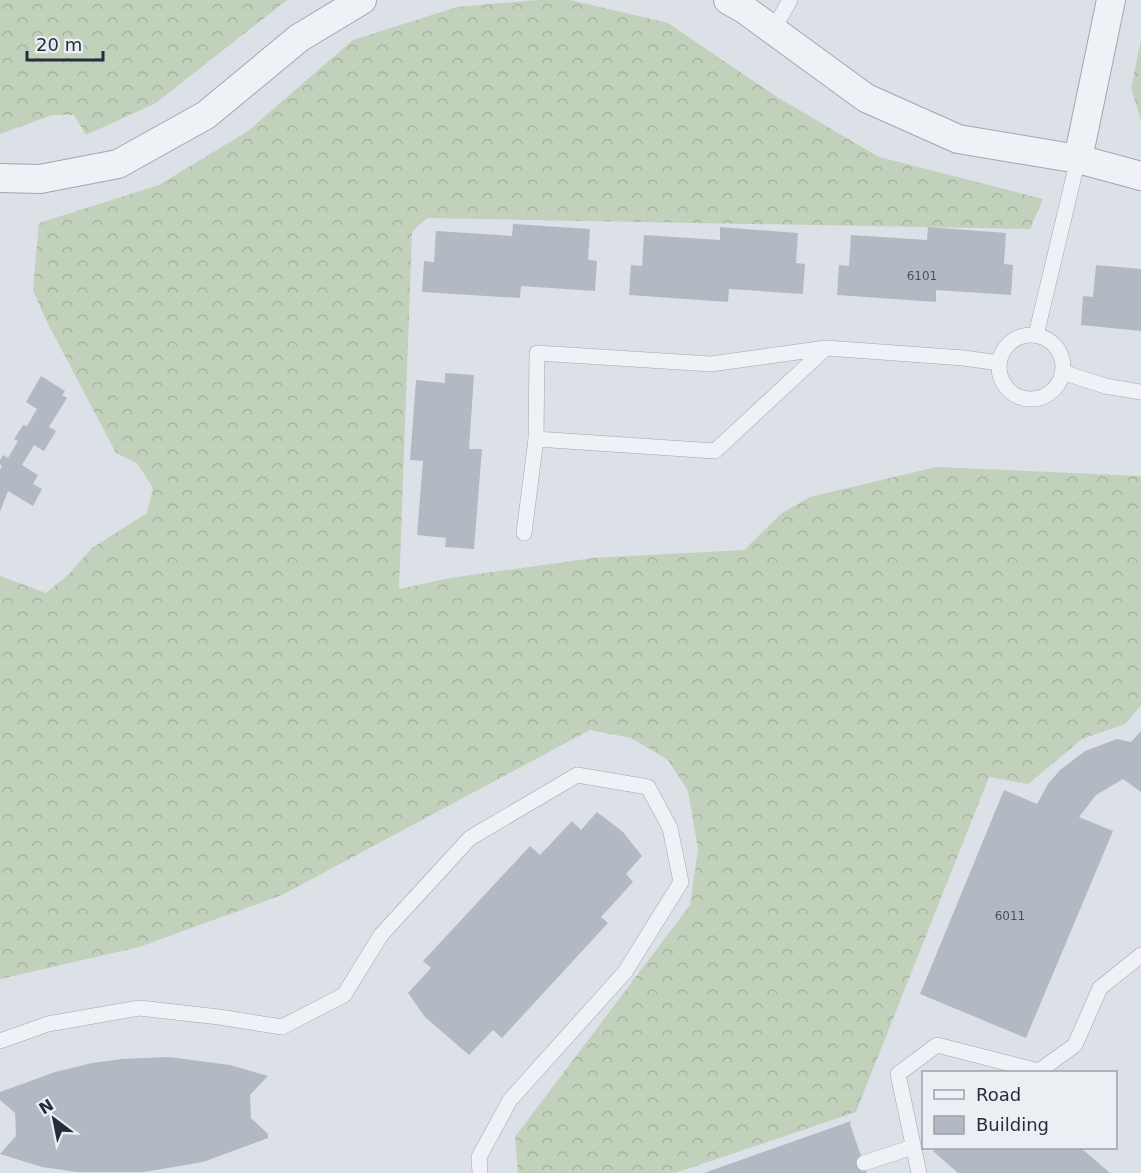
<svg xmlns="http://www.w3.org/2000/svg" width="1141" height="1173" font-family="'DejaVu Sans',sans-serif">
	<style>
		.forest { fill: url(#forest-crowns) }
		.building { fill: #b3b9c3 }
		.lines { fill: none; stroke-linecap: round; stroke-linejoin: round }
		.lane-casing { stroke: #a1a7b1; stroke-width: 16 }
		.street-casing { stroke: #a1a7b1; stroke-width: 30 }
		.lane { stroke: #eef1f5; stroke-width: 15 }
		.street { stroke: #eef1f5; stroke-width: 28 }
		.labels { text-anchor: middle; stroke-width: 4.5; stroke-linejoin: round; paint-order: stroke }
		.number-label { font-size: 12px; fill: #48515e }
	</style>
	<defs>
		<pattern id="forest-crowns" width="20" height="18" patternUnits="userSpaceOnUse" patternTransform="scale(1.5)"><rect width="20" height="18" fill="#c2d1bc"/><path d="M2 6a3 3 0 1 1 6 0M12 15a3 3 0 1 1 6 0" fill="none" stroke="#a7b4a2"/></pattern>
	</defs>
	<rect width="100%" height="100%" fill="#dce0e7"/>
	<!-- forest -->
	<g class="forest">
		<polygon points="0,0 287,0 156,103 86,135 74,115 52,115 0,134"/>
		<polygon points="537,0 570,0 668,23 777,97 879,157 1043,199 1030,229 427,218 412,232 399,589 450,578 593,558 744,550 782,513 810,497 936,467 1141,476 1141,706 1125,724 1082,739 1028,784 989,777 856,1112 675,1173 518,1173 515,1137 690,905 698,849 688,791 668,760 631,738 590,730 282,895 139,947 0,979 0,576 46,593 69,574 92,548 147,513 153,488 137,463 116,453 46,320 33,290 39,223 159,185 248,131 353,40 457,7"/>
		<polygon points="1141,40 1141,120 1131,88"/>
	</g>
	<!-- building -->
	<g class="building">
		<polygon points="513,224 590,229 588,260 597,261 595,291 521,286 520,298 422,292 424,261 434,262 436,231 512,236"/>
		<polygon points="720,227 798,233 796,263 805,264 803,294 729,289 728,302 629,295 631,265 642,266 644,235 720,240"/>
		<polygon points="928,227 1006,233 1004,264 1013,265 1011,295 936,290 936,302 837,295 839,265 849,266 851,235 927,240"/>
		<polygon points="1096,265 1141,269 1141,331 1081,325 1083,296 1093,297"/>
		<polygon points="445,373 474,375 469,449 482,449 474,549 445,547 446,538 417,535 423,461 410,460 416,380 445,383"/>
		<polygon points="41,376 65,391 62,395 67,398 49,427 56,431 44,451 34,445 22,465 38,475 33,484 42,489 33,506 8,491 0,512 0,470 2,466 0,464 0,460 3,455 8,458 18,441 14,439 23,425 27,426 37,409 26,402"/>
		<polygon points="1141,731 1141,792 1123,779 1096,795 1079,817 1113,831 1026,1038 920,994 1004,790 1037,804 1048,784 1060,770 1085,751 1117,739 1131,742"/>
		<polygon points="597,812 623,832 642,856 626,874 633,882 601,917 608,923 502,1038 493,1030 469,1055 425,1017 408,993 431,968 423,961 530,846 540,855 572,821 581,830"/>
		<polygon points="169,1057 230,1065 268,1076 250,1095 251,1118 268,1134 268,1138 203,1162 144,1172 77,1172 42,1167 0,1154 16,1136 15,1113 0,1100 0,1092 55,1072 92,1063 122,1059"/>
		<polygon points="851,1121 850,1124 867,1173 704,1173"/>
		<polygon points="936,1148 1081,1148 1110,1173 958,1173 933,1151"/>
	</g>
	<g class="lines">
		<defs>
			<g id="lane">
				<polyline points="773,30 790,0"/>
				<polyline points="1036,335 1078,159"/>
				<circle cx="1031" cy="367" r="32"/>
				<polyline points="826,348 715,451 536,439 537,353 711,364 826,348 964,358 999,363"/>
				<polyline points="1062,372 1105,386 1141,392"/>
				<polyline points="524,533 536,439"/>
				<polyline points="0,1041 48,1024 139,1008 219,1017 282,1027 344,995 381,935 470,838 577,775 648,787 670,828 681,882 625,972 510,1100 479,1157 480,1173"/>
				<polyline points="864,1163 913,1147"/>
				<polyline points="919,1173 898,1074 937,1045 1039,1071 1075,1045 1100,988 1141,955"/>
			</g>
			<g id="street">
				<polyline points="728,0 744,9 866,98 958,139 1078,159 1141,176"/>
				<polyline points="1078,159 1111,0"/>
				<polyline points="0,178 40,179 118,164 206,115 299,38 362,0"/>
			</g>
		</defs>
		<!-- lane casing -->
		<use href="#lane" class="lane-casing"/>
		<!-- street casing -->
		<use href="#street" class="street-casing"/>
		<!-- lane -->
		<use href="#lane" class="lane"/>
		<!-- street -->
		<use href="#street" class="street"/>
	</g>
	<g class="labels">
		<!-- number labels -->
		<g class="number-label">
			<text x="922" y="280">6101</text>
			<text x="1010" y="920">6011</text>
		</g>
	</g>
	<!-- legend -->
	<rect x="922" y="1071" width="195" height="78" fill="#ebeff4" stroke="#9ca2ab" stroke-width="1.5"/>
	<rect x="934" y="1090" width="30" height="9" fill="#eef1f5" stroke="#9ca2ab" stroke-width="1.5"/>
	<text x="976" y="1101" font-size="18" fill="#252e3d">Road</text>
	<rect x="934" y="1116" width="30" height="18" fill="#b3b9c3" stroke="#9ca2ab" stroke-width="1.5"/>
	<text x="976" y="1131" font-size="18" fill="#252e3d">Building</text>
	<!-- north arrow -->
	<g transform="translate(54 1119) rotate(328)" stroke="#ebeff4" stroke-width="4.5" paint-order="stroke">
	<path d="M0-4.5L10 22L0 15L-10 22Z" fill="#252e3d"/>
	<text y="-9" font-size="16" font-weight="bold" text-anchor="middle" fill="#252e3d">N</text>
	</g>
	<!-- scale -->
	<path d="M27 51v9h76v-9" fill="none" stroke="#252e3d" stroke-width="3"/>
	<text x="36" y="51" font-size="18" fill="#252e3d" stroke="#ebeff4" stroke-width="4.5" paint-order="stroke">20 m</text>
</svg>
